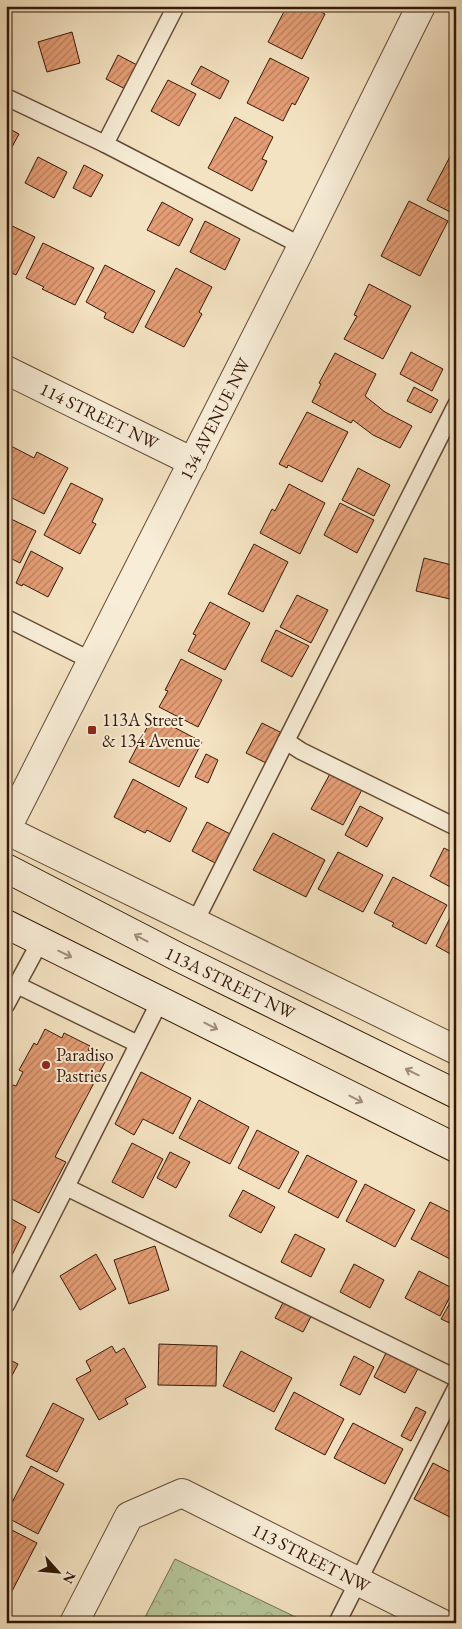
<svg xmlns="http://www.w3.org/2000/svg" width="462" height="1629" font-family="'EB Garamond',serif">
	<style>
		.park { fill: url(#park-crowns); stroke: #746e50 }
		.building { fill: url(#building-hatch); stroke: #341809 }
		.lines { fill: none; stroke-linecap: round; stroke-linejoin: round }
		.service-casing { stroke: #644b37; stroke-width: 19 }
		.minor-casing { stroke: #644b37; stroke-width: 30 }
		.tertiary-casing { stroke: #644b37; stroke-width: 30 }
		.secondary-casing { stroke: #341809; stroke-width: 30 }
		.service { stroke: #f8edd7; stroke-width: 16 }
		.minor { stroke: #f8edd7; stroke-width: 28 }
		.tertiary { stroke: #f8edd7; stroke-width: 28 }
		.secondary { stroke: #f8edd7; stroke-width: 28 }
		.oneway { stroke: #a08d7a }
		.poi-dot { fill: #8f2418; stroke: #f8edd7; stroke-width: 2 }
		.labels { text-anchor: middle; stroke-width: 4; stroke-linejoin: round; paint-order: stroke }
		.street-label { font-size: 18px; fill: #341809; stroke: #f8edd7 }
		.poi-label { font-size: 18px; fill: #341809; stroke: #f8edd7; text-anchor: start }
	</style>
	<defs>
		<pattern id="park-crowns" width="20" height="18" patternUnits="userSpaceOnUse" patternTransform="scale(1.25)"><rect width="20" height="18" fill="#b5c598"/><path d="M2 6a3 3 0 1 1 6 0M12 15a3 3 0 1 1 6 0" fill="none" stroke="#9ca882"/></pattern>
		<pattern id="building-hatch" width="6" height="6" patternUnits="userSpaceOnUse" patternTransform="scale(1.25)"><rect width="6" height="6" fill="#e59e75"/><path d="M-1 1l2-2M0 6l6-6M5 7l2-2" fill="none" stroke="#ba805e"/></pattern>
	</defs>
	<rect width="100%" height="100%" fill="#f4e3c2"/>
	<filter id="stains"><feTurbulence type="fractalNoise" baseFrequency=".004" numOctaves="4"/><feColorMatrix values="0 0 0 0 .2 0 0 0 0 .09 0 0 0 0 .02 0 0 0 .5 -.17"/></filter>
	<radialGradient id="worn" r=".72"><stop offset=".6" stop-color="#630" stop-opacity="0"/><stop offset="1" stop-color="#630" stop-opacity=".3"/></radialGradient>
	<!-- park -->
	<polygon class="park" points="175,1559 308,1623 142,1623"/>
	<!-- building -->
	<g class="building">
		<polygon points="234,6 245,6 242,11"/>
		<polygon points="287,6 310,6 325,14 302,59 268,42"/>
		<polygon points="72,32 80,63 47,72 38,42"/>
		<polygon points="118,55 141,67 129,91 106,79"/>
		<polygon points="270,58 309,78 295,105 292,103 283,121 247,103"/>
		<polygon points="201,66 229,81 220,99 191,84"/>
		<polygon points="168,80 196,94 179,126 151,111"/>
		<polygon points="235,117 273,137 262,159 267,161 252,191 208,168"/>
		<polygon points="6,127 19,134 6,158"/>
		<polygon points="453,151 456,153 456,215 427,200"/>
		<polygon points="38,157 67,172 54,198 25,183"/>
		<polygon points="84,165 103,175 91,197 73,188"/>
		<polygon points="409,201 448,221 420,276 381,256"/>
		<polygon points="162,202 193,219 179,246 147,230"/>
		<polygon points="205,221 240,239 225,270 190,252"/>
		<polygon points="6,223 35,237 16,275 6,270"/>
		<polygon points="43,243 94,268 75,305 42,289 44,287 26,278"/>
		<polygon points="105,265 155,291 133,333 104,318 106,313 86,302"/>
		<polygon points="176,268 212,287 199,312 202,314 184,347 145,327"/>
		<polygon points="369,284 411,306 383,359 344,339 357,316 354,315"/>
		<polygon points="411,352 443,369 432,391 400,374"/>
		<polygon points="335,353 376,374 365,396 385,412 412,426 400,448 373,435 353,420 351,423 312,402 321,384 319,383"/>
		<polygon points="414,387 438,400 431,413 407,401"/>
		<polygon points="307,412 348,432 322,482 288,465 287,468 279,464"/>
		<polygon points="11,446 34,458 37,452 68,468 44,514 6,495 6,456"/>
		<polygon points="358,468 390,485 374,516 342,500"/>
		<polygon points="71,483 103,499 92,522 96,524 80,554 44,535"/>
		<polygon points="289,484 325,503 300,554 260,533 272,509 275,511"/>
		<polygon points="456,502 456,513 451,510"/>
		<polygon points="340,503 374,520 357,553 324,535"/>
		<polygon points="9,518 36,531 20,563 6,556 6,523"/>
		<polygon points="254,544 288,562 263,612 228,594"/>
		<polygon points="31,551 63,568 48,597 23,584 22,586 16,583"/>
		<polygon points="424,558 456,566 456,592 454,600 416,591"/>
		<polygon points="297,595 328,610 311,643 280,627"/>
		<polygon points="210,602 250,623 225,670 188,651 196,635 193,634"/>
		<polygon points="276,630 309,646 292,677 261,661"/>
		<polygon points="181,659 222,680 198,727 159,707 168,691 165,690"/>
		<polygon points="153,716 202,742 179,787 129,762"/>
		<polygon points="262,723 284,734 268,764 246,753"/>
		<polygon points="206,754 218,760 208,783 195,777"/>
		<polygon points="332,770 364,786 343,825 311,809"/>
		<polygon points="133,779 187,808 170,842 147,830 145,833 114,817"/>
		<polygon points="360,806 383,818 367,847 345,835"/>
		<polygon points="207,822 234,836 219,865 192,851"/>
		<polygon points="273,833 325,860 306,897 253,870"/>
		<polygon points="444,848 456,854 456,890 430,876"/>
		<polygon points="338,852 383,875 363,912 318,889"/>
		<polygon points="393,877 447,905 426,944 392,926 394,923 374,913"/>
		<polygon points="454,910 456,911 456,957 436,946"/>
		<polygon points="45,1029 62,1038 64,1033 90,1046 88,1050 106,1060 55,1157 66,1162 39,1213 6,1196 6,1097 13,1085 16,1086 23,1072 19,1070 34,1043 37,1045"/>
		<polygon points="141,1072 191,1098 173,1134 143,1119 134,1135 115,1124"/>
		<polygon points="199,1100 249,1127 230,1164 179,1138"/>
		<polygon points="257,1130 299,1152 279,1189 238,1168"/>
		<polygon points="132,1143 163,1159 143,1198 112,1182"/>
		<polygon points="170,1152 190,1162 176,1188 157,1178"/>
		<polygon points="307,1155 357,1181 338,1218 288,1192"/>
		<polygon points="365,1184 415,1210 395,1247 346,1221"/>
		<polygon points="243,1190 275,1207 261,1233 229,1216"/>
		<polygon points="430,1202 456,1215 456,1262 411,1239"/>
		<polygon points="6,1216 26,1227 12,1255 6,1252"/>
		<polygon points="295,1234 325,1249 311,1277 281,1262"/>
		<polygon points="155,1246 169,1290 129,1304 114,1260"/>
		<polygon points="96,1254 116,1289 80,1310 60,1276"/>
		<polygon points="354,1264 384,1280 370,1308 340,1292"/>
		<polygon points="419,1271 454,1289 440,1316 405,1298"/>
		<polygon points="456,1292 456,1326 441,1319"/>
		<polygon points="286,1297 314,1311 303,1332 275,1318"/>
		<polygon points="159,1344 217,1346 216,1386 158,1385"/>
		<polygon points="112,1346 116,1353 124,1348 146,1387 125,1399 128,1404 99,1420 76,1379 91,1371 86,1361"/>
		<polygon points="389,1347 421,1363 405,1393 374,1377"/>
		<polygon points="241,1351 292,1378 274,1412 223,1386"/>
		<polygon points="354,1356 374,1367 360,1395 340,1385"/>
		<polygon points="6,1358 18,1364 6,1387"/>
		<polygon points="294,1392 344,1419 325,1455 275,1429"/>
		<polygon points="53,1403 84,1419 57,1472 26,1456"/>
		<polygon points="416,1407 426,1412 411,1441 401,1436"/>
		<polygon points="353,1423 403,1449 385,1484 334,1458"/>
		<polygon points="433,1463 456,1475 456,1520 414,1499"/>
		<polygon points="31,1466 64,1484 38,1534 6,1517 6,1514"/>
		<polygon points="6,1527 37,1543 11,1593 6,1590"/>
	</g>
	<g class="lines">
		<defs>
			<g id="service">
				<polyline points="6,97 105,144 176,6"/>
				<polyline points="105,144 302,246"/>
				<polyline points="6,618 92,661"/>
				<polyline points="286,741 456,405"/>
				<polyline points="195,922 286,741 301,751 456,827"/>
				<polyline points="17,985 138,1044"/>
				<polyline points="6,1005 40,942"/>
				<polyline points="66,1187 160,1001"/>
				<polyline points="6,1305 66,1187 456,1378"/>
				<polyline points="337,1623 456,1388"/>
			</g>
			<g id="minor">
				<polyline points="6,370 193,462"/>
				<polyline points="6,830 456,1050"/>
				<polyline points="74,1623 129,1516 182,1493 441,1623"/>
			</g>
			<polyline id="tertiary" points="6,830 302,246 421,6"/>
			<g id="secondary">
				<polyline points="6,868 178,957 456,1094"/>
				<polyline points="6,924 456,1148"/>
			</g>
		</defs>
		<!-- service casing -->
		<use href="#service" class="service-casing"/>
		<!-- minor casing -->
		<use href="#minor" class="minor-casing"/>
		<!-- tertiary casing -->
		<use href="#tertiary" class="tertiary-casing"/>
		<!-- secondary casing -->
		<use href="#secondary" class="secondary-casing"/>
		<!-- service -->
		<use href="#service" class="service"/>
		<!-- minor -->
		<use href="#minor" class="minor"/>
		<!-- tertiary -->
		<use href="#tertiary" class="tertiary"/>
		<!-- secondary -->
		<use href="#secondary" class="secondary"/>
	</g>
	<!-- one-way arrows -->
	<defs><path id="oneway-shaft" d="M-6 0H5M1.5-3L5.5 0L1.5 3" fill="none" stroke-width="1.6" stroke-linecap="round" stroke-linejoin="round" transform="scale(1.25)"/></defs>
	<g class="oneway">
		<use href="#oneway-shaft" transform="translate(141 938) rotate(-152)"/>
		<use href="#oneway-shaft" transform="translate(65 954) rotate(26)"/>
		<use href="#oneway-shaft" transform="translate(211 1026) rotate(27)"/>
		<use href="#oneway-shaft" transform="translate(412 1072) rotate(-154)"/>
		<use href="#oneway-shaft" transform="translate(356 1099) rotate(27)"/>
	</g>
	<!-- markers -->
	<g class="poi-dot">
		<rect x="87" y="725" width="10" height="10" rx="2.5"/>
		<circle cx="46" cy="1065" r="5"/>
	</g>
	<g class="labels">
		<!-- street labels -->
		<g class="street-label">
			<text transform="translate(99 416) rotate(26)" y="6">114 STREET NW</text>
			<text transform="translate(215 419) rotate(-63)" y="6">134 AVENUE NW</text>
			<text transform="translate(230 983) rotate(26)" y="6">113A STREET NW</text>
			<text transform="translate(311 1558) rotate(27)" y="6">113 STREET NW</text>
		</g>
		<!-- poi labels -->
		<g class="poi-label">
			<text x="102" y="726">113A Street<tspan x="102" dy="21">&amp; 134 Avenue</tspan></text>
			<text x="56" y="1061">Paradiso<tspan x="56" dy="21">Pastries</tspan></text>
		</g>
	</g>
	<!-- margin -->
	<rect width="462" height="1629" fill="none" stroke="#f4e3c2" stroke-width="25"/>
	<rect x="8" y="8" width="447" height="1614" fill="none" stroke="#341809" stroke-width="2.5"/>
	<rect x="12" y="12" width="437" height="1604" fill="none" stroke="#341809"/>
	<!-- north arrow -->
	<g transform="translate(58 1572) rotate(117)" stroke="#f8edd7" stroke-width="4" paint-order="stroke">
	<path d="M0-4L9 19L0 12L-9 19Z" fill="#341809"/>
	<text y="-8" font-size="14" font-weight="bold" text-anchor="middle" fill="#341809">N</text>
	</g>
	<rect width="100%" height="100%" filter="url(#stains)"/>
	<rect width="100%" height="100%" fill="url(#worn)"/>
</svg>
